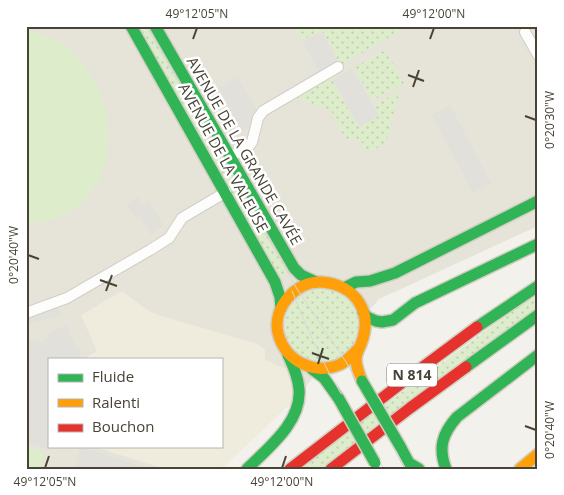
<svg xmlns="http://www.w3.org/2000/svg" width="564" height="495" font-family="'Open Sans',sans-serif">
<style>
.residential{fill:#e6e3d8;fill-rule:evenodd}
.education{fill:#f0ecdd}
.grass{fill:url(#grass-dots)}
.pitch{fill:#ddedcb}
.parking{fill:#e1e0da}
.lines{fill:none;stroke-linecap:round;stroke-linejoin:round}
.street-casing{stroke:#d0cec8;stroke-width:12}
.fast-casing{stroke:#d2cec2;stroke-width:14}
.slow-casing{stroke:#d2cec2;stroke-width:14}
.jam-casing{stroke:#d2cec2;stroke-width:14}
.street{stroke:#fdfdfc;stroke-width:10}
.fast{stroke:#30b455;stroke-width:11}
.slow{stroke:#ff9f0a;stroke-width:11}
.jam{stroke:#e5322d;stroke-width:11}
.tram{stroke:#d9d9d8;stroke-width:1}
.fast-bridge-casing{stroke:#d2cec2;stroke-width:14;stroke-linecap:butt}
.fast-bridge{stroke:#30b455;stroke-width:11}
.ticks{fill:none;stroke:#484336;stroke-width:2}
.labels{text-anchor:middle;stroke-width:5;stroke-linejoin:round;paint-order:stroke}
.shield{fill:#fff;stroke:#7f7b72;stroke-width:1}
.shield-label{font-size:14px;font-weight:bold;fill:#484336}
.street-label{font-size:15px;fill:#484336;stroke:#fff}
.neatline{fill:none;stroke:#484336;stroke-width:2}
.ticks-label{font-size:12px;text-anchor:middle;fill:#484336}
</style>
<defs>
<pattern id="grass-dots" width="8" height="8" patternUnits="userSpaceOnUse" patternTransform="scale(1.25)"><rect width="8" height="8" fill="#ddedcb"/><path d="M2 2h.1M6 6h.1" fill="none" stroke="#bfccaf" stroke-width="1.8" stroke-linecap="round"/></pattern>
</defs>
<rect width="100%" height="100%" fill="#f2f1eb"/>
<!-- residential -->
<path class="residential" d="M26,26H538V226L379,299L296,398L221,469H26ZM49,359H221V446H49Z"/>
<!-- education -->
<path class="education" d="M122,291L147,310L161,316L255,343L260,346L265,350V360L303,376L296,398L221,469H165L92,446H221V359H84L97,351L81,315Z"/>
<!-- grass -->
<path class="grass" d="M136,26H151L231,169L220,175Z
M296,26H397L400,31L341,65L322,31L302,40L294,28Z
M385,50L404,83L373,100L354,68Z
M336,75L338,76L332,80L359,128L379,116L374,106L400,90L386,142L371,152L362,149L363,143L351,139L346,141L332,112L299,99L297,97Z
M234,174L293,270L277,278L223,181Z
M285 326a37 37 0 1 1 74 0a37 37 0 1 1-74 0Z
M538,292V309L350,446L321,469H301L347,433Z"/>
<!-- pitch -->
<path class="pitch" d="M26,30C39,34 54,37 65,45C72,51 78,58 84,65C130,124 112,220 26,224Z
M26,446L45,452L40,469H26Z"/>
<!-- parking -->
<path class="parking" d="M322,32L338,62L319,72L303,42Z
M352,69L379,116L359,127L333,80Z
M238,77L257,111L248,128L241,131L219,88Z
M450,105L491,183L473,193L432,115Z
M138,197L142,204L149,201L163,225L151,235L140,215L135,218L127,204Z
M58,308L60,315L26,325V318Z
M66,325L74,343L81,350L78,359H49V449L26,442V338L43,342L47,338L49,333Z
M81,447L151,469H74Z"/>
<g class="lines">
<!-- street casing -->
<g class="street-casing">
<path id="street" d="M525,32L538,55
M230,157L250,145L252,142L258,118L263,111L338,67
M26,313L67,298L150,250L169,238L182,218L226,192"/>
</g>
<!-- fast casing -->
<g class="fast-casing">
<path id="fast" d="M131,26L275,282L280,297L281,308
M155,26L294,268L301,275L316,282
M344,288L356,282L370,281L395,273L538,201
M363,312L367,317L376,321L382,322L393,320L415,303L538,244
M477,327L538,286
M466,367L538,315
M312,369L324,378L339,399
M400,446L409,463L419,469
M247,469C268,448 302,422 299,389C298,376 293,366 288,355
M446,469C438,448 442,434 457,417L538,355"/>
</g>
<!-- slow casing -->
<g class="slow-casing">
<path id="slow" d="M358,349C353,354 347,361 341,364C314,376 285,361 278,333C272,308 296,281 321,282C337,283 352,290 360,304C367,316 366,331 361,344C359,349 356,354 356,359C356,366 359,374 362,381
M520,469L538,454"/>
</g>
<!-- jam casing -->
<g class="jam-casing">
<path id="jam" d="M290,469L412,375L477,327
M331,469L410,408L466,367"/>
</g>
<!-- street -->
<use href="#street" class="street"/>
<!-- fast -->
<use href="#fast" class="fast"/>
<!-- slow -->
<use href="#slow" class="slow"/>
<!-- jam -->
<use href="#jam" class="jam"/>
<!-- tram -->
<path class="tram" d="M146,26L297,289L346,362L406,469
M292,291L309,332L327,369L384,469"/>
<!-- fast-bridge casing -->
<g class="fast-bridge-casing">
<path id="fast-bridge" d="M362,381L400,446
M339,399L375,463"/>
</g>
<!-- fast-bridge -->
<use href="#fast-bridge" class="fast-bridge"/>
</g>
<!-- ticks -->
<path class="ticks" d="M193,39L197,28M430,39L434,28M408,75L424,81M413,87L419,70M525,116L536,120M28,255L39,259M100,280L117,286M106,291L112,275M312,353L329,359M318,364L323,348M525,426L536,430M45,468L49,456M282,468L286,456"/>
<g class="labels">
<!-- shield labels -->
<rect class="shield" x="387" y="363.5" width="50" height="23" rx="4"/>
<g class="shield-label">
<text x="412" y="380">N 814</text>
</g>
<!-- street labels -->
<g class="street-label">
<text transform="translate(244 151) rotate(60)" y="5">AVENUE DE LA GRANDE CAVÉE</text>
<text transform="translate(223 158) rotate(61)" y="5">AVENUE DE LA VALEUSE</text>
</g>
</g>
<!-- border -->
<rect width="564" height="495" fill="none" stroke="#ffffff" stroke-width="55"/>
<!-- legend -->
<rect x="48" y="358" width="175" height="90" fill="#ffffff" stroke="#b6b4af"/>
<rect x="58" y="374" width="25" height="8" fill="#30b455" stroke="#b6b4af"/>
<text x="92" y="382" font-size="15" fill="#484336">Fluide</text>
<rect x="58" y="399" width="25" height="8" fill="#ff9f0a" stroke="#b6b4af"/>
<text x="92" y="408" font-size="15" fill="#484336">Ralenti</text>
<rect x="58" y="424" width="25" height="8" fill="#e5322d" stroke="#b6b4af"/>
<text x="92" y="432" font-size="15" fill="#484336">Bouchon</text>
<rect x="28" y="28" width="508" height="440" class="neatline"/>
<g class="ticks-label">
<text x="197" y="18">49°12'05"N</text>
<text x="434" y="18">49°12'00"N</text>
<text transform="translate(550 120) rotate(-90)" y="4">0°20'30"W</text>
<text transform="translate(14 255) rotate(-90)" y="4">0°20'40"W</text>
<text transform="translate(550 430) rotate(-90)" y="4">0°20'40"W</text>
<text x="45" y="486">49°12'05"N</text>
<text x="282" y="486">49°12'00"N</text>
</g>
</svg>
